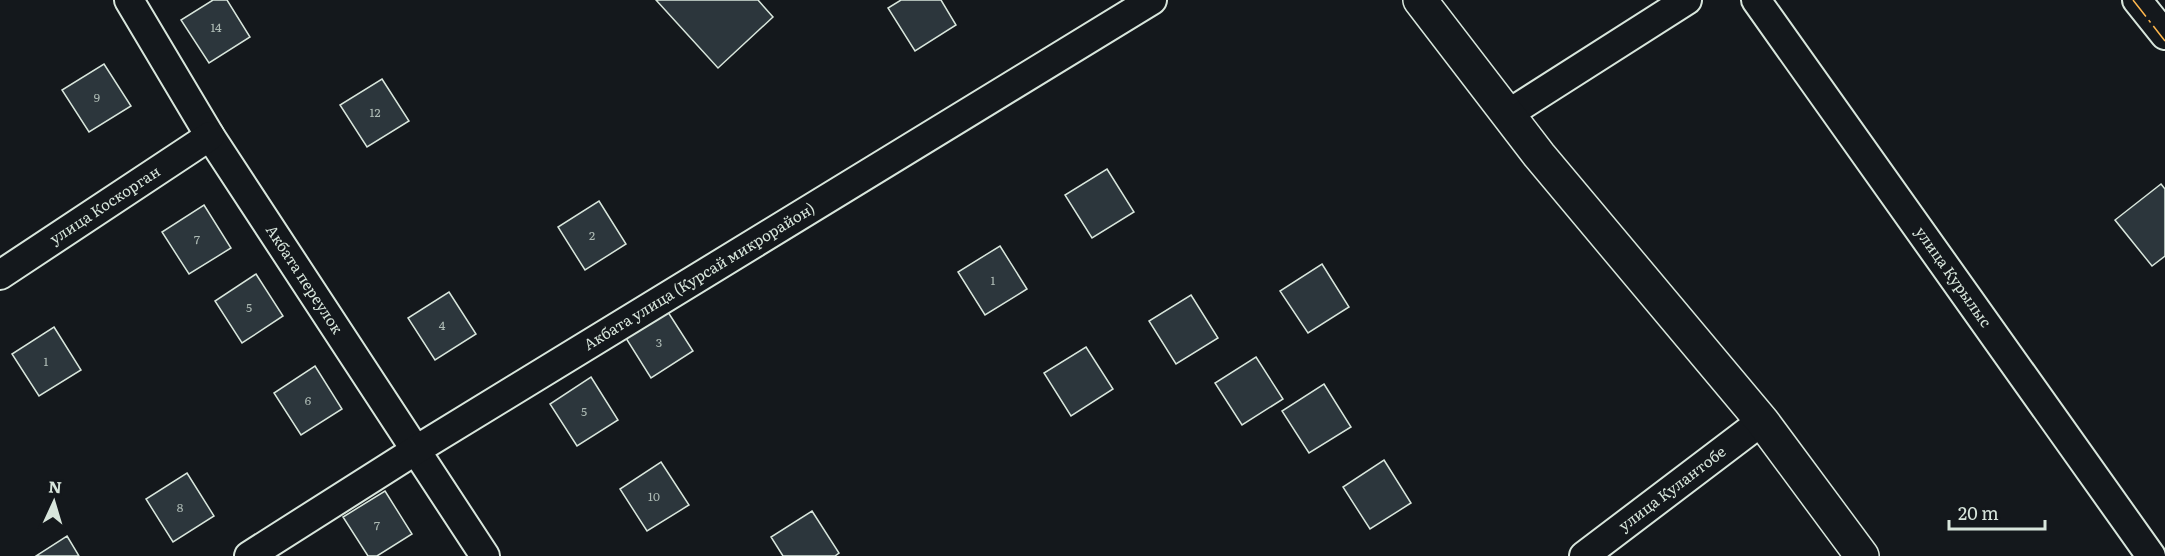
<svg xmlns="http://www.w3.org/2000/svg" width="2165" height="556" font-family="Literata,serif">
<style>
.building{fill:#2c363c;stroke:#d8e6dc;stroke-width:1.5}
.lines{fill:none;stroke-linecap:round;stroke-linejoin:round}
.minor-casing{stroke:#d8e6dc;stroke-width:32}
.trunk-casing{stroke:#d8e6dc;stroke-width:36}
.minor{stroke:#14181c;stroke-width:28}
.trunk{stroke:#14181c;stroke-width:33}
.power{stroke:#ffb74d;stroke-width:1.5;stroke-dasharray:21 4.5 3 4.5;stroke-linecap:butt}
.labels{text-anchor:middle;stroke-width:4.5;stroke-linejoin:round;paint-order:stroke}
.number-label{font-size:12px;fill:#adbab4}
.street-label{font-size:15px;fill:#d8e6dc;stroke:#14181c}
</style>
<rect width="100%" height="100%" fill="#14181c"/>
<!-- building -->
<path class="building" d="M213,0H227L250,37L209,63L181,20Z
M656,0H758L773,17L718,68Z
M901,0H941L956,25L915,51L888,8Z
M104,64L131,106L89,132L62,90Z
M382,79L409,121L367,147L340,105Z
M1107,169L1134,212L1092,238L1065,195Z
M2161,184L2165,189V256L2152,266L2115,220Z
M599,201L626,244L585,270L558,227Z
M204,205L231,248L189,274L162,232Z
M1000,246L1027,289L985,315L958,272Z
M1322,264L1349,307L1308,333L1280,291Z
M256,274L283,316L242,343L215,301Z
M449,292L476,334L435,360L408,318Z
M1191,295L1218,338L1176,364L1149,321Z
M666,309L693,351L651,378L624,335Z
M54,327L81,370L39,396L12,354Z
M1086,347L1113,389L1071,416L1044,373Z
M1256,357L1283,399L1242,425L1215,383Z
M315,366L342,409L301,435L274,393Z
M591,377L618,420L577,446L550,404Z
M1324,384L1351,427L1309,453L1282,411Z
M1384,460L1411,503L1370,529L1343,487Z
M661,462L689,505L647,531L620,489Z
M187,473L214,516L173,542L146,499Z
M385,491L412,534L377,556H368L343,517Z
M812,511L839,553L835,556H783L771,537Z
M67,536L79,556H36Z"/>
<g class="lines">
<!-- minor casing -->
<g class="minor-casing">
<g id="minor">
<path id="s1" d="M129,0L210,136L485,556"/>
<path id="s2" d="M1756,0L2151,556"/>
<path d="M2137,0L2165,35"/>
<path d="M1508,114L1687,0"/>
<path id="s3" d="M0,275L210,136"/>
<path id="s4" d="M249,556L416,450L1152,0"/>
<path id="s5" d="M1584,556L1762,421"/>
</g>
</g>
<!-- trunk casing -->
<g class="trunk-casing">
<path id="trunk" d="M1420,0L1539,155L1762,421L1862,556"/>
</g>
<!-- minor -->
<use href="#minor" class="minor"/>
<!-- trunk -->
<use href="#trunk" class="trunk"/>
<!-- power -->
<path class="power" d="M2133,0L2165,41"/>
</g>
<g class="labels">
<!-- number labels -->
<g class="number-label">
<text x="216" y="32">14</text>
<text x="97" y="102">9</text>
<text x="375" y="117">12</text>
<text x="592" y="240">2</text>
<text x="197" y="244">7</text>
<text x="993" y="285">1</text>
<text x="249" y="312">5</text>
<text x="442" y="330">4</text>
<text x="659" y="347">3</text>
<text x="46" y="366">1</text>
<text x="308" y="405">6</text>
<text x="584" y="416">5</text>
<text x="654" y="501">10</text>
<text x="180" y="512">8</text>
<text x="377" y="530">7</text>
</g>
<!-- street labels -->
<g class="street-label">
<text dy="5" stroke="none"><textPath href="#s3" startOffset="126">улица Коскорган</textPath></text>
<text dy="5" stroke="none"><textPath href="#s4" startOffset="530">Акбата улица (Курсай микрорайон)</textPath></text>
<text dy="5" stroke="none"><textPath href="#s2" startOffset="340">улица Курылыс</textPath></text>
<text dy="5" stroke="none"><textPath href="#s1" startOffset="330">Акбата переулок</textPath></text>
<text dy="5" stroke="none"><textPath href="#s5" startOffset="111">улица Кулантобе</textPath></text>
</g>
</g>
<!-- north arrow -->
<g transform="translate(54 502) rotate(4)" stroke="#14181c" stroke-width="4.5" paint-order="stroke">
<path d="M0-4.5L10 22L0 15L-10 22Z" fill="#d8e6dc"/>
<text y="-9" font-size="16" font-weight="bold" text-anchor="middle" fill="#d8e6dc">N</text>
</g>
<!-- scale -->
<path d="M1949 520v9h96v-9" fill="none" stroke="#d8e6dc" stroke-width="3"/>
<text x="1958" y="520" font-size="18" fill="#d8e6dc" stroke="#14181c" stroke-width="4.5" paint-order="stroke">20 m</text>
</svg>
